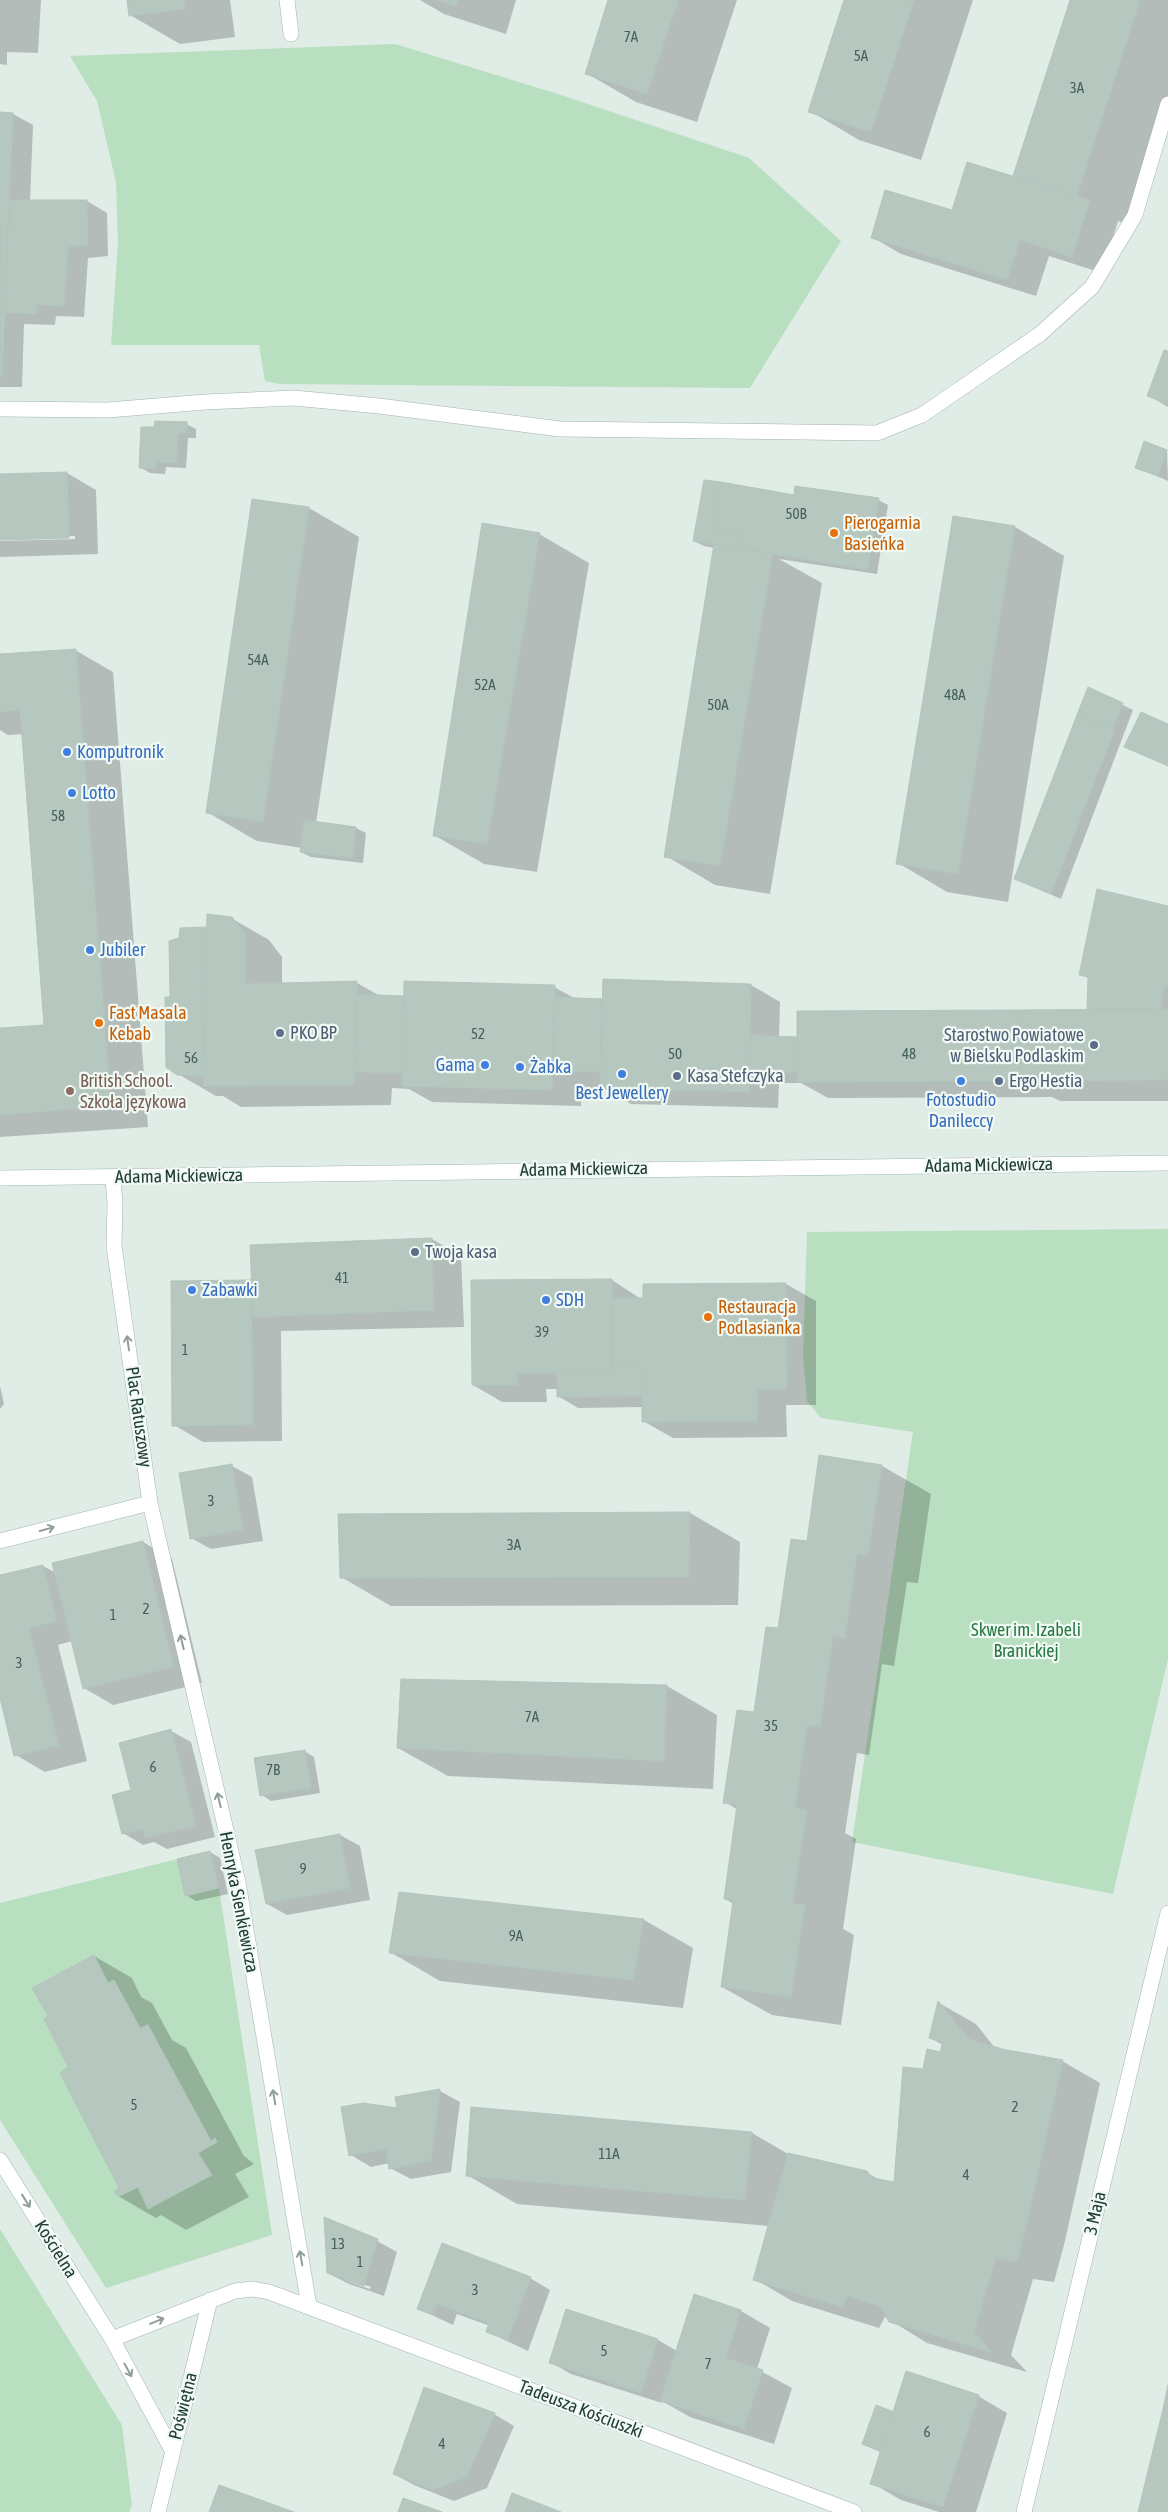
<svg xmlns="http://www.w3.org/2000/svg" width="1168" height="2512" font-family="'Asap Condensed',sans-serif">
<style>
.green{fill:#b8dfc0}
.shadow{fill:#0003;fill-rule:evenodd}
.building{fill:#b5c7bf;stroke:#b2c6bd}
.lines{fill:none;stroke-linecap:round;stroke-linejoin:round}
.minor-casing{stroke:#a3b4ad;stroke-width:16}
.tertiary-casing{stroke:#a3b4ad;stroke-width:16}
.secondary-casing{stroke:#9eb9ae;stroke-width:16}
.minor{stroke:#fff;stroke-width:15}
.tertiary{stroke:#fff;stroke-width:15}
.secondary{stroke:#fff;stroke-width:15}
.oneway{stroke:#909e9a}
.food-dot{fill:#e8710a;stroke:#f1f9f4;stroke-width:2}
.shop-dot{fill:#3f7fe0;stroke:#f1f9f4;stroke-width:2}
.service-dot{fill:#5c6f8a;stroke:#f1f9f4;stroke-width:2}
.education-dot{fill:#8d6e63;stroke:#f1f9f4;stroke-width:2}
.labels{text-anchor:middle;stroke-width:4.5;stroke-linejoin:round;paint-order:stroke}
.number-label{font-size:15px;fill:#456057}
.food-label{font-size:18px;fill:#c56008;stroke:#f1f9f4;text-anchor:start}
.shop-label{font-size:18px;fill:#366cbe;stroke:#f1f9f4;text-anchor:start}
.service-label{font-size:18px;fill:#4e5e75;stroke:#f1f9f4;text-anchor:start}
.education-label{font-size:18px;fill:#785e54;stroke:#f1f9f4;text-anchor:start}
.street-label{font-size:18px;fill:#203e34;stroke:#f1f9f4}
.park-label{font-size:18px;fill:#277842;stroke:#f1f9f4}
</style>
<rect width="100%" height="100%" fill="#e0ece6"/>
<!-- green -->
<path class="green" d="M395,44L558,94L749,158L841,241L750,388L280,384L265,381L259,345H111L118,244L116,182L97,101L70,56Z
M1168,1229V1659L1113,1894L852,1842L913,1432L821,1418L807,1401L803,1356L807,1232Z
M210,1851L219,1888L272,2235L106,2288L0,2120V1903Z
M0,2229L122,2425L132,2505L129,2512H0Z"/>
<!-- shadow -->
<path class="shadow" d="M0,0H41L38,53L7,52V65L0,64Z
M128,0H230L235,37L180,44L130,15Z
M420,0H516L506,34L444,14Z
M610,0H737L697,122L636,102L586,73Z
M846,0H973L921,160L859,140L810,111Z
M1072,0H1168V95L1126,224L1118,221L1102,273L1049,256L1036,296L901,254L872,237L952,212L1014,178Z
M0,113L13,114L33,125L30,201H87L107,213L108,256L88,258L84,317L56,316L55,325L24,324L22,387H0Z
M1168,353V407L1148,395Z
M186,424L196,429V438H188L186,468L166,467L165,474L150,473L140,467L155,429Z
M1167,451L1168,481L1136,467Z
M67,473L96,490L98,554L0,557V541L75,539V536L0,538V475Z
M795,497L878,500L888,505L877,574L779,559L822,583L770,894L715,885L666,856L714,548L704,546L694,541Z
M253,500L309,508L359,537L316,823L356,828L366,833L363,863L311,857L301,852L302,848L257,841L207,812Z
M1015,527L1064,556L1008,902L947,892L898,863Z
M539,534L589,563L537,872L484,864L434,835Z
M75,650L113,672L148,1127L0,1137V1029L46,1026L23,734L8,735L0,730V656Z
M1088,688L1133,710L1061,899L1016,879Z
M1168,907V1101H1060L1052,1097L828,1098L801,1083H779L778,1108L631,1104L603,1088H582L581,1106L432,1102L409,1089L392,1088L391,1105L241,1107L223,1096H216L178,1074L171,998L208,928L231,918L269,940L282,957V985L357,983L380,996L405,997L554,987L576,999L603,1000L751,985L780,1002L779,1038H797L1091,1010L1088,1008L1090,979L1080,974Z
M432,1239L461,1256L464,1327L281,1331L282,1441L203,1442L174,1425L173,1282H253Z
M612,1280L641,1299H644V1285L786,1284L816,1301V1405H786L787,1437L673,1438L643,1421V1407L578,1408L558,1396V1389H546L547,1402H502L473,1385Z
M0,1386L4,1404L0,1409Z
M232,1466L252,1477L263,1541L211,1549L191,1538Z
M882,1466L931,1494L918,1583L907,1582L894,1666L882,1664L869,1755L857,1753L845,1833L856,1839L843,1929L854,1935L841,2025L772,2015L722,1987L734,1904L725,1899L738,1810L725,1802L755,1714L808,1543Z
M690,1513L740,1542L738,1605L391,1606L341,1577L339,1515Z
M143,1542L172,1559L202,1683L113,1705L84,1688L72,1641L58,1645L87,1761L45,1772L16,1755L0,1693V1577L43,1566L56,1573Z
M402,1680L667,1686L717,1715L713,1789L448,1776L398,1748Z
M171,1731L191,1742L215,1837L167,1849L154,1842L143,1845L123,1833L132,1791Z
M304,1751L314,1757L320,1793L271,1801L262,1795Z
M340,1835L360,1846L370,1900L287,1915L267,1904Z
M210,1852L220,1858L228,1894L196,1901L186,1895Z
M644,1920L693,1948L683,2008L440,1981L390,1952Z
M94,1956L132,1978L141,1997L152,2003L172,2040L186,2048L244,2156L254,2164L235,2174L249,2197L186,2230L161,2215L156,2218L118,2196L120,2188L70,2067Z
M939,2003L976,2024L995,2048L1062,2061L1100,2083L1065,2241L1054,2282L1033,2279L1011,2355L1027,2372L927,2343L885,2317L879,2328L792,2301L755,2279L769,2226L517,2204L467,2175L752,2133L788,2154L866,2172L883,2182L895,2184L924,2071L941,2053L943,2045L930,2038Z
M440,2091L460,2102L451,2172L411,2179L390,2168V2163L371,2167L351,2155L399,2109L397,2098Z
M377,2241L397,2252L384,2296L349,2284L328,2273ZM347,2279L371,2287L370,2289L347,2281Z
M530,2278L550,2290L528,2351L488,2332L490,2326L457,2314L453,2325L419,2309Z
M567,2311L658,2340L677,2351L741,2311L770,2328L757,2369L792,2388L774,2444L690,2417L662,2401V2403L571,2374L550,2362Z
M978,2396L1007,2413L976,2512H939L901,2500L872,2483L882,2453L863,2444L894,2413Z
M494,2414L514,2426L487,2488L454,2501L414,2485L394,2474Z"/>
<!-- building -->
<path class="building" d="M127,0H184L185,9L129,16Z
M437,0H458L456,6Z
M608,0H678L647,94L585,74Z
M844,0H914L871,132L808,112Z
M1070,0H1140L1077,196L1013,176Z
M0,112L13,113L2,377H0Z
M967,162L1090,200L1072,257L1020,240L1007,280L871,238L885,190L952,210Z
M10,200H87L88,245L68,247L64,306L36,305V314L4,313Z
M1164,350L1168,351V404L1147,396Z
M155,421L187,422V433H178L177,463L156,462V469L139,468L141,427H154Z
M1144,441L1167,450L1158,476L1135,468Z
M67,472L69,538L0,540V474Z
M704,480L721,482L713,529L739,533L737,548L693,541Z
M721,482L794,495L795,486L879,498L868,570L737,548L739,533L713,529Z
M252,499L309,507L263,822L206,813Z
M953,516L1015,526L958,874L896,864Z
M482,523L540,533L487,844L433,836Z
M714,544L773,553L720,866L664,857Z
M76,649L111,1106L0,1115V1028L44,1025L20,710L0,712V654Z
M1088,687L1123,703L1113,729L1077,715Z
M1141,712L1168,724V766L1124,747Z
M1077,715L1115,729L1051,894L1014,879Z
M304,820L356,827L353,858L300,852Z
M1097,889L1168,906V987L1164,986L1161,1009H1087L1088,977L1079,975Z
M207,914L232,917L245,934V984L357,981L354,1085L203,1086Z
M207,927L203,1077L177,1075L166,1067L165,997H170L169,941L179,938L180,928Z
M603,979L751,984L749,1092L600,1088Z
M404,981L555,985L552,1090L402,1086Z
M357,994L404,996L402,1073L355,1072Z
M554,997L602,999L600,1072L552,1071Z
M1161,1009H1168V1080L1021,1081V1010Z
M1021,1010V1081L797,1082V1011Z
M750,1035L797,1037L798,1072H749Z
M432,1238L434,1310L253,1317L250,1245Z
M612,1279L613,1373H517L518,1385H472L471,1280Z
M251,1280L253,1425L172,1426L171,1281Z
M786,1283L787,1389H757V1421L642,1422V1367H612V1298H643V1284Z
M612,1367H642V1396L557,1397V1373H613Z
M819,1455L882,1465L868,1555L857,1554L845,1638L833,1636L820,1727L807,1725L795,1807L807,1810L793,1903L805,1905L791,1997L721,1987L733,1901L724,1899L737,1805L723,1803L737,1710L754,1712L766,1627L778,1628L791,1539L807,1541Z
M232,1464L243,1530L190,1539L179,1473Z
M690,1512L689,1577L340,1578L338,1514Z
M143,1541L174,1667L83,1689L52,1563Z
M43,1565L57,1621L29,1628L59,1745L14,1756L0,1698V1575Z
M401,1679L667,1685L664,1761L397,1748Z
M171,1729L196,1826L145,1838L143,1829L122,1834L112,1795L131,1790L119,1743Z
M305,1750L311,1788L260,1796L254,1758Z
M340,1834L350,1888L266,1904L255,1850Z
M210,1851L219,1888L185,1896L177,1859Z
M399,1892L644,1919L633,1980L389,1953Z
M94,1955L108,1983L114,1980L140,2028L148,2025L211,2141L215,2138L217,2142L198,2153L212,2175L148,2209L138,2187L118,2197L114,2191L119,2188L60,2073L68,2067L44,2019L48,2016L32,1988Z
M938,2001L969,2039L1002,2049L1063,2060L1028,2219L1017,2262L996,2258L974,2332L993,2353L889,2322L881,2307L848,2296L841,2307L753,2280L788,2153L867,2171L872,2178L894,2182L903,2067L923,2069L927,2049L940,2052L943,2042L929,2038Z
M440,2089L431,2161L389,2169L386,2149L349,2156L341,2107L363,2103L397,2108L395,2097Z
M471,2107L752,2132L745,2200L466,2176Z
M324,2217L378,2239L364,2286L327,2273Z
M442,2243L531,2277L508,2340L486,2332L489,2323L437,2304L433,2315L417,2309Z
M694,2294L741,2310L726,2358L763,2370L744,2429L660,2401Z
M566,2309L658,2339L641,2393L549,2363Z
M906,2371L979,2395L943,2507L870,2484Z
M1168,2385V2512H1138L1163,2409Z
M424,2387L495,2413L467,2477L433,2490L393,2474Z
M876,2405L894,2412L880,2451L862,2444Z
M219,2485L294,2512H209Z
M512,2493L561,2512H505Z
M403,2498L442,2512H398Z"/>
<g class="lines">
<!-- minor casing -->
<g class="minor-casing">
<path id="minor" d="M287,0L291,34
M0,409L108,410L205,402L294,398L379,406L560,429L877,433L922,415L1040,334L1092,287L1135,215L1168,104
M150,1503L238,1882L309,2306
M0,1541L150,1503L114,1246L115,1204L113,1178
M0,2160L112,2339L172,2450
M112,2339L235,2291L253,2289L269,2292L854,2512
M158,2512L210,2300"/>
</g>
<!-- tertiary casing -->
<g class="tertiary-casing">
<path id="tertiary" d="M1024,2512L1168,1913"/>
</g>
<!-- secondary casing -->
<g class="secondary-casing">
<path id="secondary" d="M0,1178L1168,1163"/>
</g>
<!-- minor -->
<use href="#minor" class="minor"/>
<!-- tertiary -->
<use href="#tertiary" class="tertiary"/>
<!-- secondary -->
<use href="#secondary" class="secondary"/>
</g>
<!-- one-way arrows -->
<defs><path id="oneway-shaft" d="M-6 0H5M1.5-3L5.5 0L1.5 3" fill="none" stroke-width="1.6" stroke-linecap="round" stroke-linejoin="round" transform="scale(1.25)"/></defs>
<g class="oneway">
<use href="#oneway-shaft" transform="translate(128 1343) rotate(-98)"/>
<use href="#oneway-shaft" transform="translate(47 1529) rotate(-15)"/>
<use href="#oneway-shaft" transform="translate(182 1642) rotate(-103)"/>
<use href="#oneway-shaft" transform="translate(219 1800) rotate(-103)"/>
<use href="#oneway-shaft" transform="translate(274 2097) rotate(-100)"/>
<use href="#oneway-shaft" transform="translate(26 2201) rotate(58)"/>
<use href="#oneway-shaft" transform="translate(301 2258) rotate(-100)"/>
<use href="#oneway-shaft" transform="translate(157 2321) rotate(-22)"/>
<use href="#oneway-shaft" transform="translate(128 2370) rotate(61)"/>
</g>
<!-- markers -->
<g class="food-dot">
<circle cx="834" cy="533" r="5"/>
<circle cx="99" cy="1023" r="5"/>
<circle cx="708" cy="1317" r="5"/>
</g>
<g class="shop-dot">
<circle cx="67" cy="752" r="5"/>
<circle cx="72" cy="793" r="5"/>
<circle cx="90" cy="950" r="5"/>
<circle cx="485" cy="1065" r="5"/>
<circle cx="520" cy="1067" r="5"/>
<circle cx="622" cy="1074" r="5"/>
<circle cx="961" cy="1081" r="5"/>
<circle cx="192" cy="1290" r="5"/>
<circle cx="546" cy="1300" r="5"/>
</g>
<g class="service-dot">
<circle cx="280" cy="1033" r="5"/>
<circle cx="1094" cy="1045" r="5"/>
<circle cx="677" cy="1076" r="5"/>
<circle cx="999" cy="1081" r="5"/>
<circle cx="415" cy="1252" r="5"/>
</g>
<circle class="education-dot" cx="70" cy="1091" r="5"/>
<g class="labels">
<!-- number labels -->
<g class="number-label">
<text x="631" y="42">7A</text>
<text x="861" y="61">5A</text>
<text x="1077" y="93">3A</text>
<text x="796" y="519">50B</text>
<text x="258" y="665">54A</text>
<text x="485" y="690">52A</text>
<text x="955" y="700">48A</text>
<text x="718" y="710">50A</text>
<text x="58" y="821">58</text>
<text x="478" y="1039">52</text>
<text x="675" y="1059">50</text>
<text x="909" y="1059">48</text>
<text x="191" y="1063">56</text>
<text x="342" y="1283">41</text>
<text x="542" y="1337">39</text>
<text x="185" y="1355">1</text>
<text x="211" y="1506">3</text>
<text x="514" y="1550">3A</text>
<text x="146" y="1614">2</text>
<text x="113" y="1620">1</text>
<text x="19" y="1668">3</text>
<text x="532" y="1722">7A</text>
<text x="771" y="1731">35</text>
<text x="153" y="1772">6</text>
<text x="273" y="1775">7B</text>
<text x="303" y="1874">9</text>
<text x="516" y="1941">9A</text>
<text x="134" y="2110">5</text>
<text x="1015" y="2112">2</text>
<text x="609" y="2159">11A</text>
<text x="966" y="2180">4</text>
<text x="338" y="2249">13</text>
<text x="360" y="2267">1</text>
<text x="475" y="2295">3</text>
<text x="604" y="2356">5</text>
<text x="708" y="2369">7</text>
<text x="927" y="2437">6</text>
<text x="442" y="2449">4</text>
</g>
<!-- food labels -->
<g class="food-label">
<text x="844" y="529">Pierogarnia<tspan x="844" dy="21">Basieńka</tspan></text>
<text x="109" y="1019">Fast Masala<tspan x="109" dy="21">Kebab</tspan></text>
<text x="718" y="1313">Restauracja<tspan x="718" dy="21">Podlasianka</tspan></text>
</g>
<!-- shop labels -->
<g class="shop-label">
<text x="77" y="758">Komputronik</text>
<text x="82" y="799">Lotto</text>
<text x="100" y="956">Jubiler</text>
<text x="475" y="1071" text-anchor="end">Gama</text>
<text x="530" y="1073">Żabka</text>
<text x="622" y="1099" text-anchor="middle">Best Jewellery</text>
<text x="961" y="1106" text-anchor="middle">Fotostudio<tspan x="961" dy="21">Danileccy</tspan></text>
<text x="202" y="1296">Zabawki</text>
<text x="556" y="1306">SDH</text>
</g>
<!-- service labels -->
<g class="service-label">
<text x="290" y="1039">PKO BP</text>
<text x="1084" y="1041" text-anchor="end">Starostwo Powiatowe<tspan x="1084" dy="21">w Bielsku Podlaskim</tspan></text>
<text x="687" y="1082">Kasa Stefczyka</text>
<text x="1009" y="1087">Ergo Hestia</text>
<text x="425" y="1258">Twoja kasa</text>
</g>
<!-- education labels -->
<g class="education-label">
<text x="80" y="1087">British School.<tspan x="80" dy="21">Szkoła językowa</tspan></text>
</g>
<!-- street labels -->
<g class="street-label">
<text transform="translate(989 1165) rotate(-1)" y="6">Adama Mickiewicza</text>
<text transform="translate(584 1169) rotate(-1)" y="6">Adama Mickiewicza</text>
<text transform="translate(179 1176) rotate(-1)" y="6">Adama Mickiewicza</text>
<text transform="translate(139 1417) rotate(82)" y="6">Plac Ratuszowy</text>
<text transform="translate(239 1902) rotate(79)" y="6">Henryka Sienkiewicza</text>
<text transform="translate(1095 2213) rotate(-77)" y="6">3 Maja</text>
<text transform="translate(56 2249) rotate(58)" y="6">Kościelna</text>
<text transform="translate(183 2406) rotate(-76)" y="6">Poświętna</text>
<text transform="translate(581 2409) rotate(21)" y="6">Tadeusza Kościuszki</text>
</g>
<!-- park labels -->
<g class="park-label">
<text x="1026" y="1636">Skwer im. Izabeli<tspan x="1026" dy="21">Branickiej</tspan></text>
</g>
</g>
</svg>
